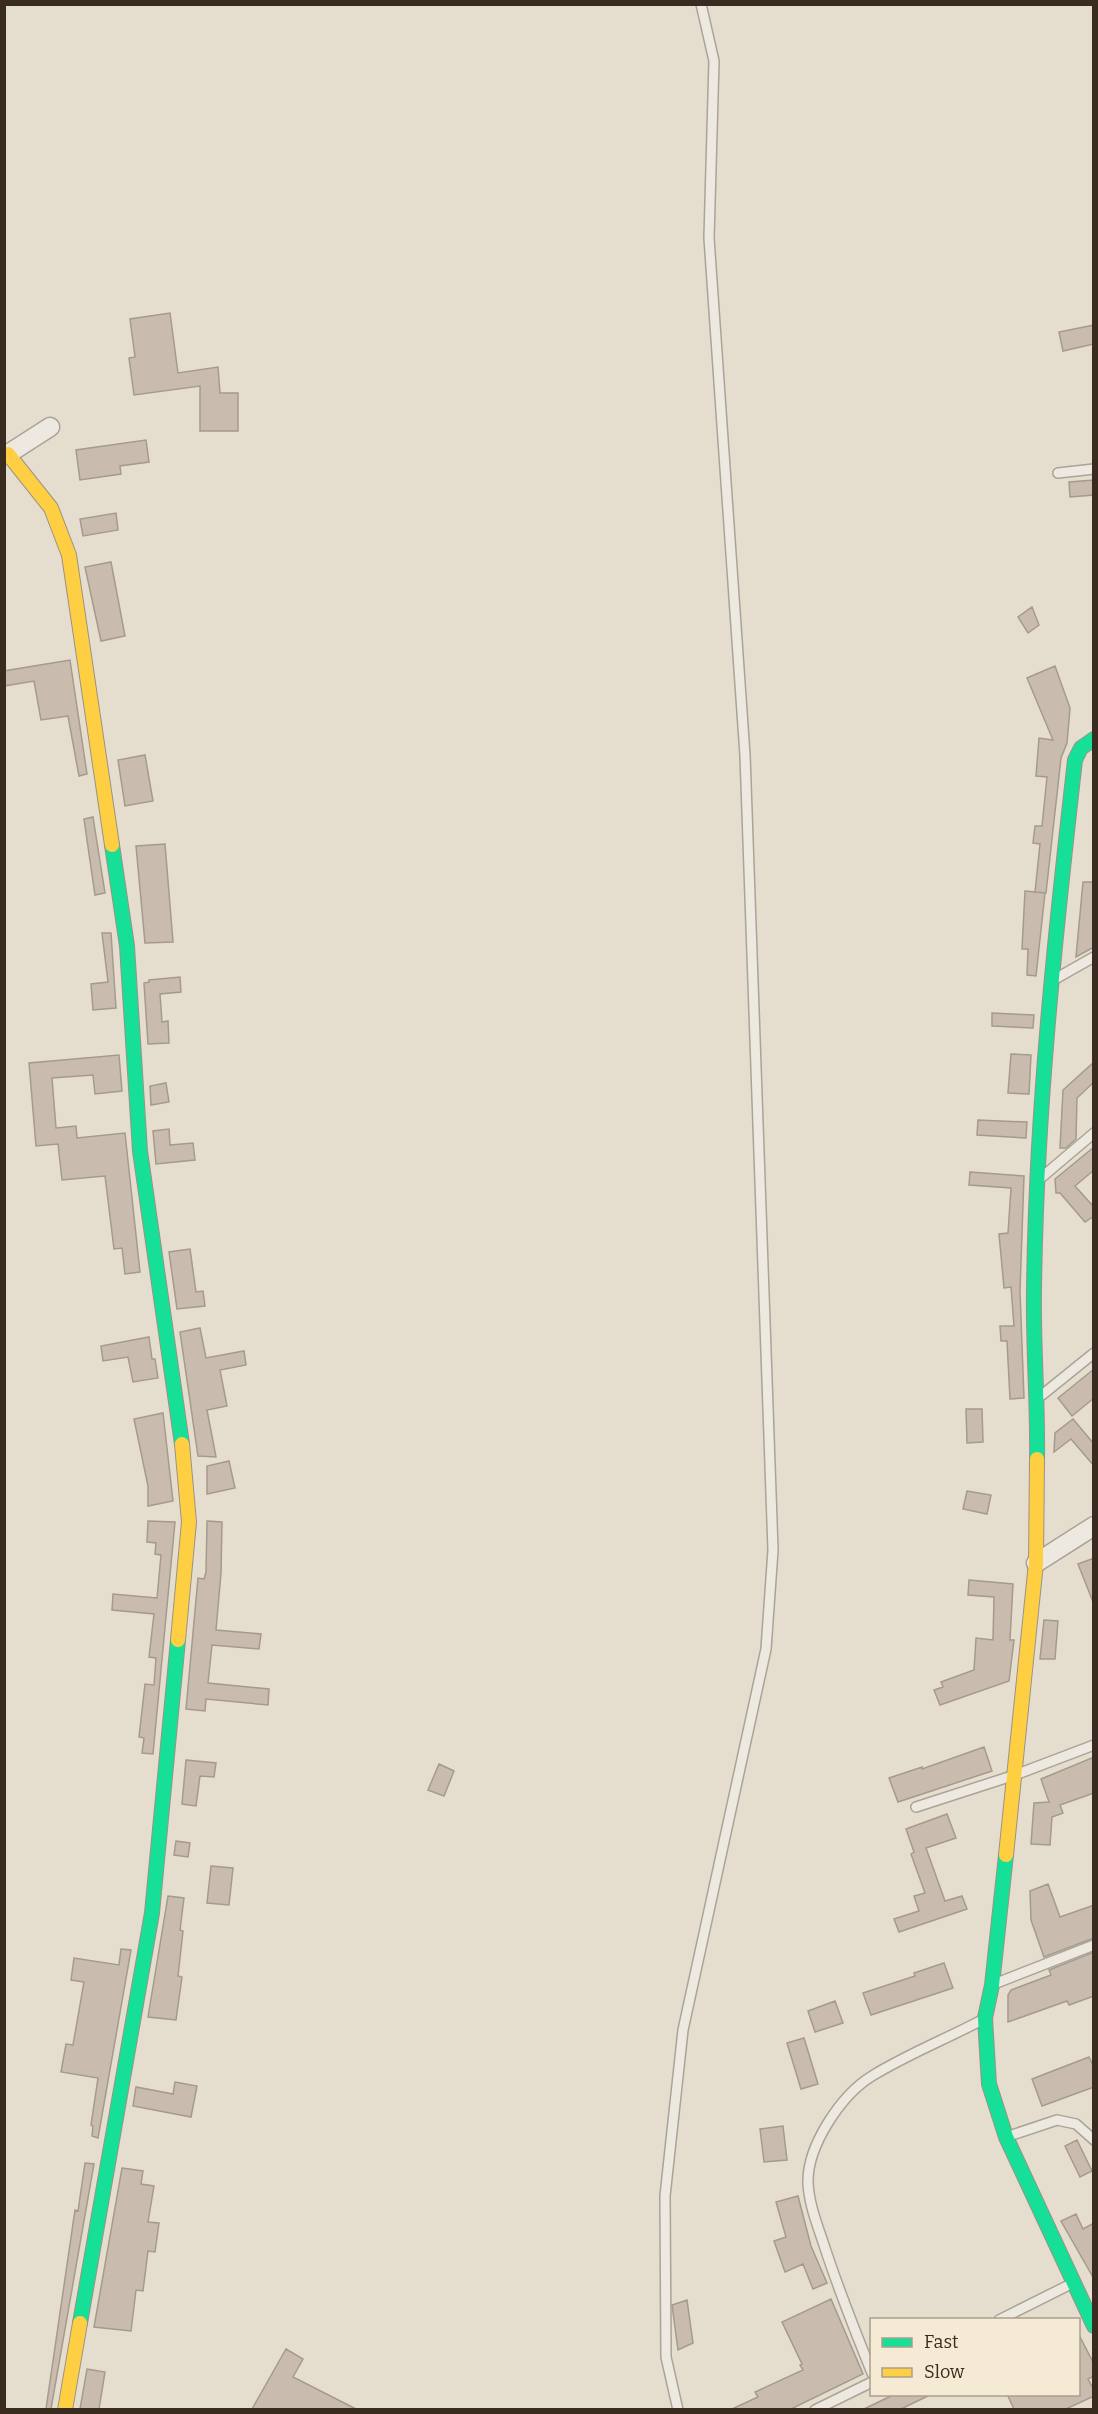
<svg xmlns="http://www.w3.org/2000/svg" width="1098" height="2414" font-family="Bitter,serif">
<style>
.building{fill:#c9bcaf;stroke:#a59a8d;stroke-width:1.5}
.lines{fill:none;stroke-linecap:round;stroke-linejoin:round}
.lane-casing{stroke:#aaa397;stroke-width:12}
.street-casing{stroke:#aaa397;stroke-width:21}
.fast-casing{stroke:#9a9287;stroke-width:16}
.slow-casing{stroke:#9a9287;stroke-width:16}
.lane{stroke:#eee9e0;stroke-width:9}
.street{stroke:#eee9e0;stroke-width:18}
.fast{stroke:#16e098;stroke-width:14}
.slow{stroke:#ffcf43;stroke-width:14}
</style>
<rect width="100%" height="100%" fill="#e5dece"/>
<!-- building -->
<path class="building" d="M170,313L178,373L218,367L220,393H238V431H200V386L134,395L129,358L135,357L130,319Z
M1094,325V344L1063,351L1059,332Z
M146,440L149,462L120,466L121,474L80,480L76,450Z
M1094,480V495L1070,497L1069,482Z
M116,513L118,530L83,536L80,519Z
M111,562L125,636L101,641L85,567Z
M1032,607L1039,625L1028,633L1018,617Z
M70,660L87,774L79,776L68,716L41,720L34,681L4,686V671Z
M1055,666L1070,708L1067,743L1061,758L1046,893L1035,892L1040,844L1033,843L1035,826H1042L1047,777L1036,776L1039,738L1053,740L1027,678Z
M145,755L153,801L125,806L118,760Z
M93,817L105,893L95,895L84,819Z
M165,844L173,942L145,943L136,846Z
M1083,882H1094V947L1076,957Z
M1025,891L1045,893L1036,976L1027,975L1028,949H1022Z
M102,933H111L116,1008L93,1010L91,984L108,982Z
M180,977L181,992L160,994L162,1022L168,1021L169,1043L148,1044L144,983L149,982V980Z
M992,1013L1034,1015L1033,1028L992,1026Z
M1011,1054L1031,1055L1029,1094L1008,1093Z
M119,1055L122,1091L95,1094L93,1075L52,1078L56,1128L76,1126L77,1138L125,1133L140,1272L125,1274L122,1248L114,1249L105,1176L62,1180L58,1144L36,1146L29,1063Z
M1094,1062V1082L1077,1098L1076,1139L1066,1148H1060L1063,1090Z
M166,1083L169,1102L151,1105L150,1086Z
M978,1120L1027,1122L1026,1138L977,1135Z
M169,1129L170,1145L193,1143L195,1160L156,1164L153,1131Z
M1094,1147V1170L1075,1186L1094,1207V1216L1085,1222L1060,1193H1056L1055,1179Z
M970,1172L1024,1176L1020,1291L1024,1398L1010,1399L1007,1341H1001L1000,1326H1014L1011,1287L1004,1288L999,1234L1008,1233L1011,1188L969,1185Z
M190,1249L196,1292L203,1291L205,1306L177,1309L169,1252Z
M200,1328L206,1358L244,1351L246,1365L220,1370L227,1406L207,1410L216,1457L198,1456L180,1332Z
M149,1337L152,1359H155L158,1378L133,1382L128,1357L103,1361L101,1346Z
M1094,1369V1398L1072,1416L1058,1398Z
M966,1409H982L983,1442L967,1443Z
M163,1413L173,1501L148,1506V1486L134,1419Z
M1073,1419L1094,1444V1466L1071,1439L1054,1452L1055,1433Z
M229,1461L235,1488L207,1494V1466Z
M967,1491L991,1495L987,1514L963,1509Z
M148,1521L175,1522L153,1754L142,1753L144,1738L139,1737L145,1684L154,1685L156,1658L149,1657L154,1614L112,1610L113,1594L157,1598L161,1555L155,1554L156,1543L147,1542Z
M207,1521L222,1522L221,1573L216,1630L261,1634L259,1649L212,1645L208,1683L269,1689L268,1705L206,1699L205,1711L186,1709L198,1578L204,1579L206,1572Z
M1094,1558V1601L1093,1602L1078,1564Z
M969,1580L1013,1584L1010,1640H1014L1009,1681L940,1705L934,1690L943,1687L941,1682L974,1670L976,1638L993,1640L994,1597L968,1595Z
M1044,1620L1058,1621L1055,1659H1040Z
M984,1747L992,1771L898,1802L889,1778L922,1767V1769Z
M1094,1757V1793L1060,1805L1063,1813L1052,1817L1050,1845L1031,1844L1034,1803L1049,1802L1041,1779Z
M186,1760L216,1763L214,1777L200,1776L196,1806L182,1804Z
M439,1764L454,1771L444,1796L428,1790Z
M947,1814L956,1838L926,1848L945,1901L962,1896L967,1909L899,1932L894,1919L919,1911L914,1896L925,1893L911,1854L914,1852L906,1829Z
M176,1841L190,1843L188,1857L174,1855Z
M211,1866L233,1868L229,1905L207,1903Z
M1048,1884L1060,1917L1094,1905V1938L1044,1957L1031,1920L1030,1891Z
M168,1896L184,1898L180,1930L183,1931L178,1976L182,1977L176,2020L148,2017Z
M121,1949L131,1950L98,2138L92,2136L93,2126L91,2125L98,2078L61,2072L66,2044L73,2045L84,1982L71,1980L74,1958L119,1965Z
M1094,1952V1996L1069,2005L1067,2001L1008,2022V1995L1011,1990L1051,1975L1049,1970Z
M944,1963L953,1988L871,2015L863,1993L915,1976L914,1973Z
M835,2001L843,2023L815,2032L808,2011Z
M804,2038L818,2084L801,2089L787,2043Z
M1089,2057L1094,2068V2087L1042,2106L1032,2079Z
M175,2082L197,2086L191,2117L133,2106L136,2087L173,2094Z
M783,2126L787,2160L764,2162L760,2129Z
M1077,2140L1092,2171L1080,2177L1065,2146Z
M85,2163L94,2164L51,2409H46L75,2210L78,2211Z
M122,2168L143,2171L141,2184L154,2186L148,2222L159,2223L155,2252L148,2251L143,2291L136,2290L131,2331L94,2327Z
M798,2196L811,2246L827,2283L813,2289L803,2264L785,2272L774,2241L786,2237L776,2202Z
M1076,2214L1083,2229L1094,2223V2279L1061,2221Z
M831,2299L863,2374L791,2409H732L758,2397L755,2392L803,2370L800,2365L802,2364L782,2322Z
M687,2300L693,2343L678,2350L672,2305Z
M1078,2333L1094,2364V2376L1088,2379L1094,2390V2396L1066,2409H1014L1007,2394H1078Z
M286,2349L303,2359L293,2377L356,2409H252Z
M87,2369L105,2372L99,2409H80Z
M895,2394H932L901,2409H864Z"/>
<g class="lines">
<!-- lane casing -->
<g class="lane-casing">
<path id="lane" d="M1058,473L1094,469
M1055,979L1094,957
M1042,1177L1094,1133
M1042,1395L1094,1353
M916,1807L1015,1775L1094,1745
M994,1984L1094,1945
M1006,2137L1057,2120L1076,2124L1094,2140
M999,2320L1073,2283
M872,2373C855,2331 838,2288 824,2245C817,2224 809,2204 808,2183C807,2146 841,2095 872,2076C906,2055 946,2039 982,2020
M678,2410L666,2357L665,2196L683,2030L766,1649L773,1550L745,755L709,238L714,61L701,4
M815,2410L872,2382"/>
</g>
<!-- street casing -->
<g class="street-casing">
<path id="street" d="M8,454L50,427
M1036,1563L1094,1526"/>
</g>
<!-- fast casing -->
<g class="fast-casing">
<path id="fast" d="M112,845L127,946L140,1151L182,1444
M1037,1459C1038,1403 1033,1347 1034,1290C1036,1113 1055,936 1075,760L1081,748L1094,739
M1006,1855L992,1985L985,2018L989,2084L1006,2137L1094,2326
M80,2323L152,1913L178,1640"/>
</g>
<!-- slow casing -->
<g class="slow-casing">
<path id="slow" d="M4,457L8,454L51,508L69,555L112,845
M178,1640L189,1522L182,1444
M1006,1855L1036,1563L1037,1459
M65,2410L80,2323"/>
</g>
<!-- lane -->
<use href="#lane" class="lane"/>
<!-- street -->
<use href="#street" class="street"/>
<!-- fast -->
<use href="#fast" class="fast"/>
<!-- slow -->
<use href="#slow" class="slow"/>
</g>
<!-- border -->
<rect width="1098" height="2414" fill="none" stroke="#392b1f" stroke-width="12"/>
<!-- legend -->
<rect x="870" y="2318" width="210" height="78" fill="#f5ebd5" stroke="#aa9e8c" stroke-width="1.5"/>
<rect x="882" y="2338" width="30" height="9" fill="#16e098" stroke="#aa9e8c" stroke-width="1.5"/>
<text x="924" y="2348" font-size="18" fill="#392b1f">Fast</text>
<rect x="882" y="2368" width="30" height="9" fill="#ffcf43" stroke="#aa9e8c" stroke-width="1.5"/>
<text x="924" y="2378" font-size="18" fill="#392b1f">Slow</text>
</svg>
